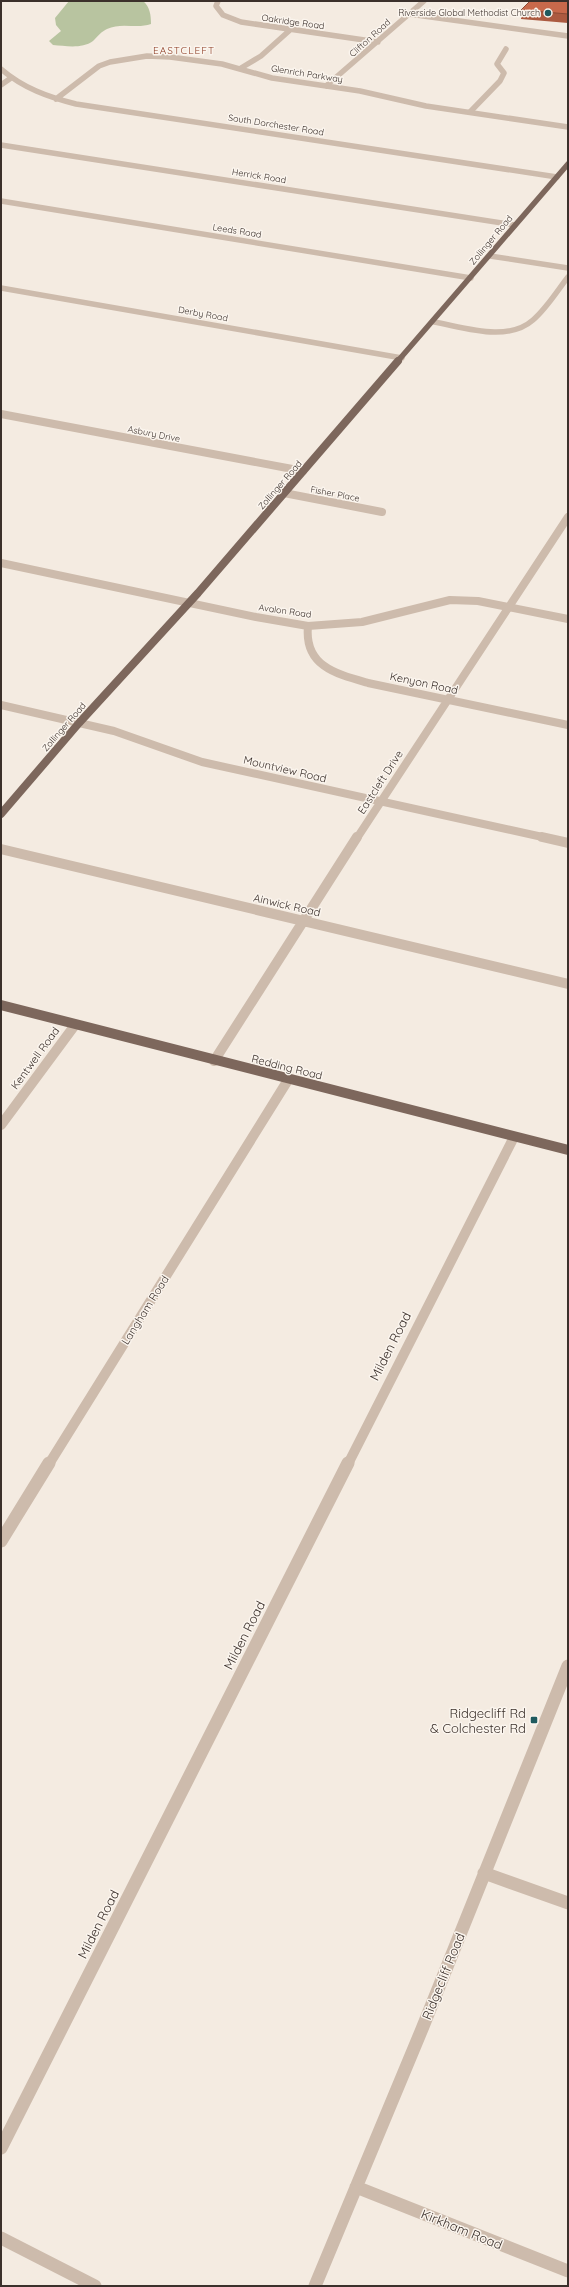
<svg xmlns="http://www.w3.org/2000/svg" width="569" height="2287" font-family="Quicksand,sans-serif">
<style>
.green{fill:#b8c4a0}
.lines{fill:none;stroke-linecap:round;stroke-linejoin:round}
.minor-far3{stroke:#cdbbac;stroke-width:5.5}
.minor-far2{stroke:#cdbbac;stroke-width:8}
.minor-far1{stroke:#cdbbac;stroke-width:10}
.minor{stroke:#cdbbac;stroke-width:13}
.major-far2{stroke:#7d675c;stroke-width:5.5}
.major-far1{stroke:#7d675c;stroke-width:8}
.major{stroke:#7d675c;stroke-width:10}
.wall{fill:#ac5a40}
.building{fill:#c8694b;stroke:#8c4a34}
.poi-dot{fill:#1f5a5e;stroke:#fbf5ee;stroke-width:1.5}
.labels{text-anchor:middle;stroke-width:3;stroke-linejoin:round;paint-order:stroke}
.far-poi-label{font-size:9px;fill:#3b302b;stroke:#fbf5ee;text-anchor:end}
.far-street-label{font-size:9px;fill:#3b302b;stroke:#fbf5ee}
.far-neighbourhood-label{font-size:10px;letter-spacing:1px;fill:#8c3b22;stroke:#fbf5ee}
.street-label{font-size:11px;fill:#3b302b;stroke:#fbf5ee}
.near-street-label{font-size:13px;fill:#3b302b;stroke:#fbf5ee}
.near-poi-label{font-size:13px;fill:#3b302b;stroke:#fbf5ee;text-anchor:end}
</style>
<rect width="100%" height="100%" fill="#f4ebe1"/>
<!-- green -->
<path class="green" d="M69,1H143C150,7 151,15 151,24C137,29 121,22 107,29C102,31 97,37 93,41C82,49 66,46 53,45L49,41L61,31L56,25L55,18Z"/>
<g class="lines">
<!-- minor-far3 -->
<path class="minor-far3" d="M218,1L216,6L223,15L241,22L378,42
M409,14L568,36
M241,68L261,56L290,30
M1,69C23,88 48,97 76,104L557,177
M1,85L11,78
M326,86L424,1
M56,99L99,66L110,62L147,56L170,57L222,64L272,78L360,91L426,106L568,127
M470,112L500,81L504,73L497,64L506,49
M1,145L515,225
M1,201L471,278
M490,256L568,268
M1,288L402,358
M434,322C463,327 507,343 533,320C547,308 557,291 568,277"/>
<!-- minor-far2 -->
<path class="minor-far2" d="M1,414L303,471
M284,493L382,512
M1,563L256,617L308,626L362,622L450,600L478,601L568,619
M308,626C304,666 336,674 368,683L568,725
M1,705L114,731L202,762L547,838
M357,838L568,517"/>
<!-- minor-far1 -->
<path class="minor-far1" d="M542,837L568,843
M1,849L568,984
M214,1061L357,837
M1,1125L75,1025
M49,1464L288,1080
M348,1464L514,1137"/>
<!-- minor -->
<path class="minor" d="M1,1541L49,1463
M484,1873L568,1903
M1,2148L348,1463
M356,2187L568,2271
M1,2238L95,2286
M315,2286L422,2029L568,1666"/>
<!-- major-far2 -->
<path class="major-far2" d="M397,362L568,164"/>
<!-- major-far1 -->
<path class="major-far1" d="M1,814L79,723L198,593L398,361"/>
<!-- major -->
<path class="major" d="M1,1005L568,1150"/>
</g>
<!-- wall -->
<path class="wall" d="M568,1V23L521,19V10Z"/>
<!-- building -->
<path class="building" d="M530,1H568V14L521,10Z"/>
<!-- markers -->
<g class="poi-dot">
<circle cx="548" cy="13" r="4"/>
<rect x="530" y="1716" width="8" height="8" rx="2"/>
</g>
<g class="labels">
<!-- far-poi labels -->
<g class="far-poi-label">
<text x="540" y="16">Riverside Global Methodist Church</text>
</g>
<!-- far-street labels -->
<g class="far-street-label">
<text transform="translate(293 22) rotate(8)" y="3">Oakridge Road</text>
<text transform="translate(370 38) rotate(-42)" y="3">Clifton Road</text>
<text transform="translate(307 74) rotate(9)" y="3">Glenrich Parkway</text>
<text transform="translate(276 125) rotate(9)" y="3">South Dorchester Road</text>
<text transform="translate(259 176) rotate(9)" y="3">Herrick Road</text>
<text transform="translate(237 231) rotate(9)" y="3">Leeds Road</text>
<text transform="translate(491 240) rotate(-50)" y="3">Zollinger Road</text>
<text transform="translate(203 314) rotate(10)" y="3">Derby Road</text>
<text transform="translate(154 434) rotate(11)" y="3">Asbury Drive</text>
<text transform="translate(280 485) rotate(-49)" y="3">Zollinger Road</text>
<text transform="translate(335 494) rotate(11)" y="3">Fisher Place</text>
<text transform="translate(285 611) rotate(8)" y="3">Avalon Road</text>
<text transform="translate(64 727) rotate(-49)" y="3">Zollinger Road</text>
</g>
<!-- far-neighbourhood labels -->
<g class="far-neighbourhood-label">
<text x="184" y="54">EASTCLEFT</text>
</g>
<!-- street labels -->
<g class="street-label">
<text transform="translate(424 683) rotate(12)" y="4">Kenyon Road</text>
<text transform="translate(285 769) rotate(13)" y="4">Mountview Road</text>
<text transform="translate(380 782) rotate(-57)" y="4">Eastcleft Drive</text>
<text transform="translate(287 905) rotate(13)" y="4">Ainwick Road</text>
<text transform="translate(35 1058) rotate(-54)" y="4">Kentwell Road</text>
<text transform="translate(287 1067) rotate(14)" y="4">Redding Road</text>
<text transform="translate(145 1310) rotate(-58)" y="4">Langham Road</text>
</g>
<!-- near-street labels -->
<g class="near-street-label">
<text transform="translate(390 1346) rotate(-63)" y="5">Milden Road</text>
<text transform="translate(244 1635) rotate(-63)" y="5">Milden Road</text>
<text transform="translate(98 1924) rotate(-63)" y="5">Milden Road</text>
<text transform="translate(443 1976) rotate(-68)" y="5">Ridgecliff Road</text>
<text transform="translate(462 2229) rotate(22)" y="5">Kirkham Road</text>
</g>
<!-- near-poi labels -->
<g class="near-poi-label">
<text x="526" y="1718">Ridgecliff Rd<tspan x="526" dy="15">&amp; Colchester Rd</tspan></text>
</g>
</g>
<!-- border -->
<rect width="569" height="2287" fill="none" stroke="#3b302b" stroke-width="4"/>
</svg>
